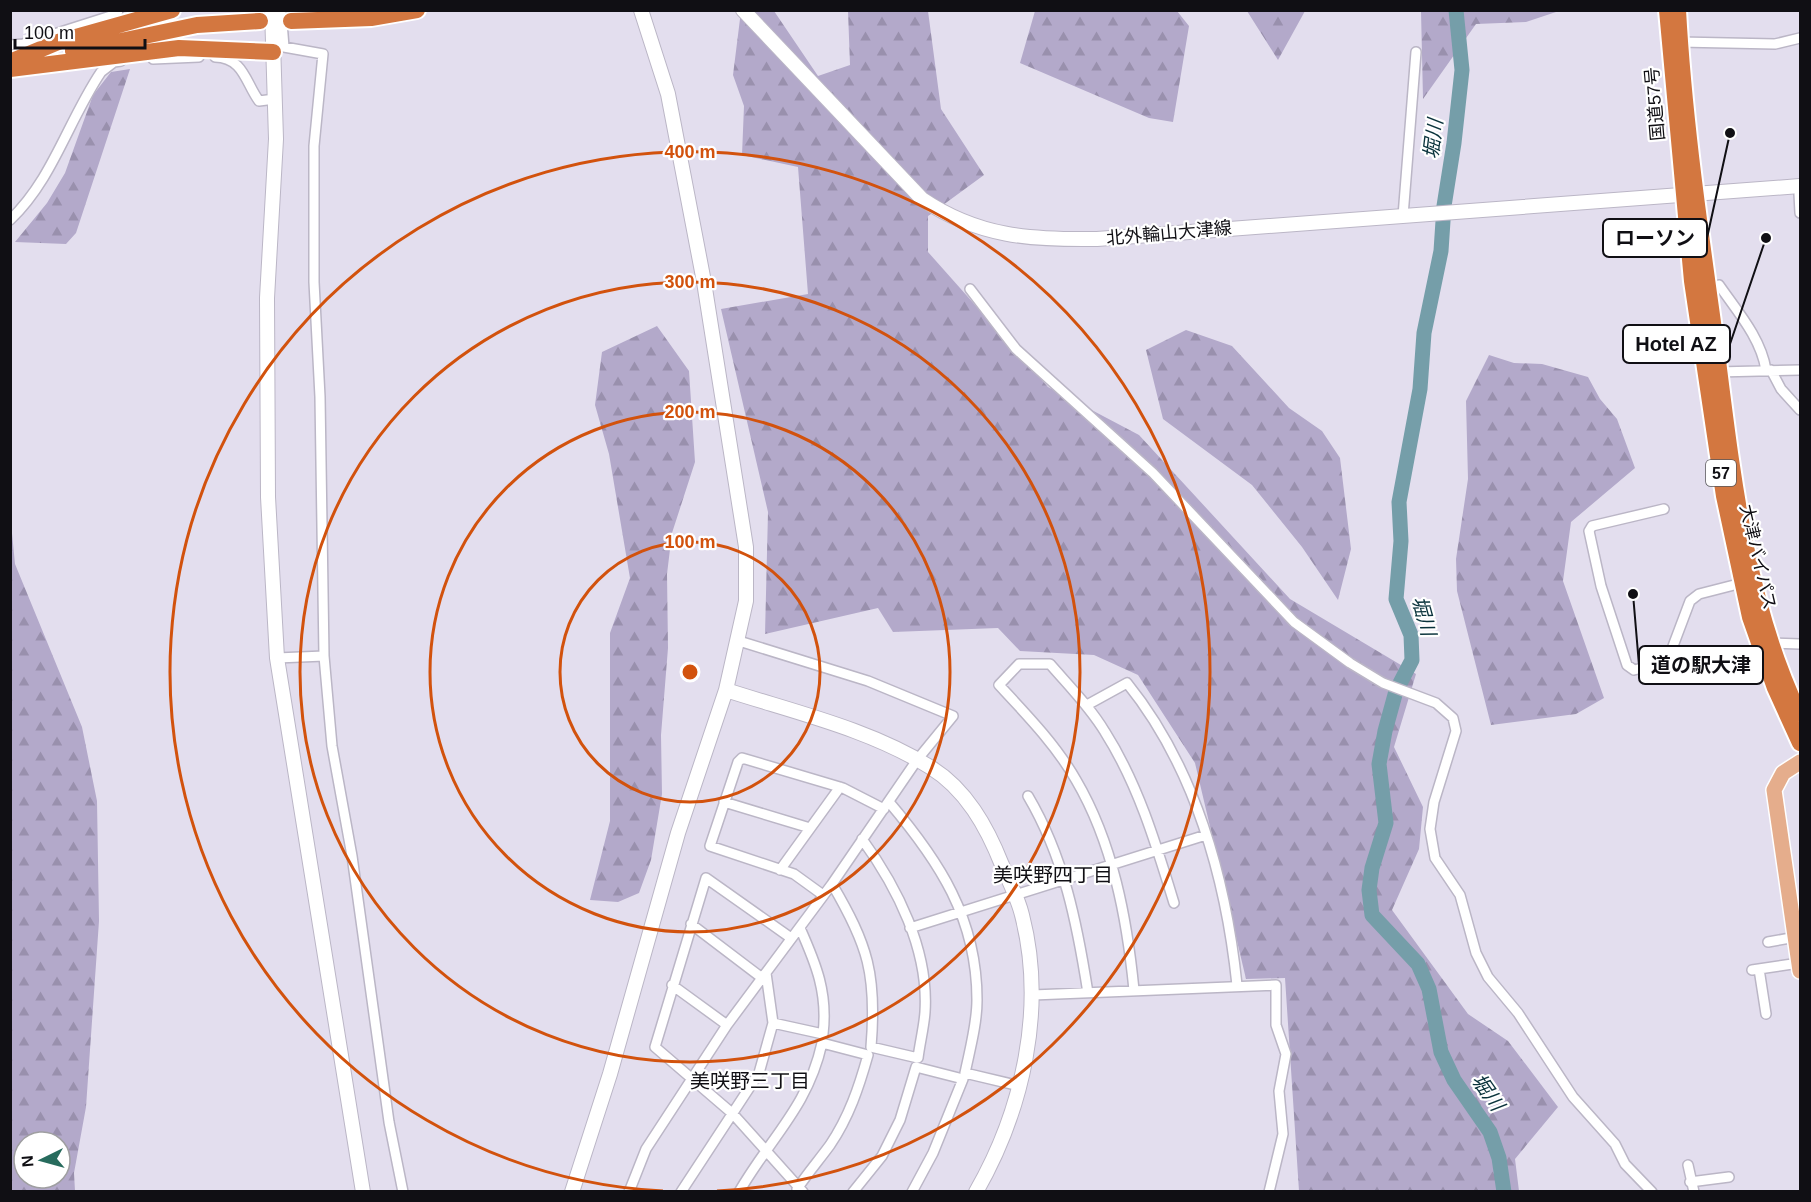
<svg xmlns="http://www.w3.org/2000/svg" width="1811" height="1202" font-family="Arial,'Noto Sans JP',sans-serif">
<style>
.forest{fill:url(#forest-firs);fill-rule:evenodd}
.lines{fill:none;stroke-linecap:round;stroke-linejoin:round}
.river{stroke:#759ea9;stroke-width:15}
.street-casing{stroke:#bbb6c6;stroke-width:12}
.secondary-casing{stroke:#bbb6c6;stroke-width:16}
.primary-casing{stroke:#fff;stroke-width:18}
.highway-casing{stroke:#fff;stroke-width:20}
.street{stroke:#fff;stroke-width:9}
.secondary{stroke:#fff;stroke-width:14}
.primary{stroke:#e5ad8c;stroke-width:15}
.highway{stroke:#d37740;stroke-width:16}
.ring{fill:none;stroke:#d2520d;stroke-width:3}
.labels{text-anchor:middle;stroke-width:4.5;stroke-linejoin:round;paint-order:stroke}
.shield{fill:#fff;stroke:#58575a;stroke-width:1.5}
.shield-label{font-size:16px;font-weight:bold;fill:#100f14}
.street-label{font-size:18px;fill:#100f14;stroke:#fff}
.water-label{font-size:20px;font-style:italic;fill:#0a333c;stroke:#fff}
.neighbourhood-label{font-size:20px;fill:#100f14;stroke:#fff}
.centre{fill:#d2520d;stroke:#fff;stroke-width:3}
.ring-label{font-size:18px;text-anchor:middle;font-weight:bold;fill:#d2520d;stroke:#fff;stroke-width:4.5;stroke-linejoin:round;paint-order:stroke}
.leader{fill:none;stroke:#100f14;stroke-width:2}
.callout-dot{fill:#100f14;stroke:#fff;stroke-width:2}
.callout{fill:#fff;stroke:#100f14;stroke-width:2}
.callout-label{font-size:20px;text-anchor:middle;font-weight:bold;fill:#100f14}
</style>
<defs>
<pattern id="forest-firs" width="22" height="20" patternUnits="userSpaceOnUse" patternTransform="scale(1.5)"><rect width="22" height="20" fill="#b3a9ca"/><path d="M5 1l3.5 6h-7zM16 11l3.5 6h-7z" fill="#9990ad"/></pattern>
</defs>
<rect width="100%" height="100%" fill="#e3deee"/>
<!-- forest -->
<path class="forest" d="M741,11H774L818,76L850,65L848,11H928L941,109L984,175L928,216V252L1048,387L1139,435L1290,599L1416,674L1394,747L1423,807L1419,849L1392,910L1468,1014L1508,1041L1558,1107L1515,1159L1519,1191H1299L1285,978L1246,979L1195,763L1138,675L1094,655L1020,651L998,628L893,632L878,608L765,634L768,512L721,309L808,294L798,167L742,155L744,106L733,75Z
M1035,11H1177L1189,26L1173,122L1149,118L1020,63Z
M1247,11H1305L1278,60Z
M1421,11V10L1559,11L1526,22L1476,24L1423,99Z
M130,69L76,233L66,244L15,242L47,203L65,173L93,95L111,72Z
M657,326L689,371L695,462L672,533L667,574L668,648L661,735L662,794L651,860L639,893L618,902L590,900L610,821V633L630,578L609,454L595,405L602,352Z
M1186,330L1232,346L1289,408L1322,431L1340,458L1351,549L1338,600L1302,547L1252,485L1163,419L1146,350Z
M1489,355L1514,363L1542,364L1588,377L1600,399L1617,419L1635,468L1571,522L1563,581L1604,698L1576,714L1491,725L1457,591L1456,559L1468,479L1466,401Z
M11,523L15,564L82,727L97,801L99,921L86,1107L74,1173L75,1191H11ZM24,1142H60V1178H24Z"/>
<g class="lines">
<!-- river -->
<path class="river" d="M1456,10L1462,70L1454,143L1444,206L1441,251L1424,333L1420,389L1399,502L1401,541L1396,599L1411,635L1412,660L1396,691L1385,731L1379,764L1386,823L1372,868L1369,890L1372,915L1418,964L1429,989L1441,1052L1454,1080L1490,1132L1499,1158L1504,1192"/>
<!-- street casing -->
<g class="street-casing">
<path id="street" d="M281,10L284,47L323,54L314,146V282L320,397L324,656L332,746L352,856L389,1122L403,1192
M1680,42L1775,44L1800,38
M10,45L23,44L117,14L118,10
M215,57C244,58 245,82 259,101L275,99
M153,59L199,57
M1799,194L1800,213
M1403,216L1416,52
M10,220C53,179 68,121 101,72L114,62L121,61
M1719,285C1737,311 1761,338 1766,370
M970,289L1016,349L1153,473L1294,622L1350,663L1383,683L1436,703L1453,718L1456,731L1434,802L1430,829L1435,858L1460,895L1476,953L1488,977L1518,1013L1573,1097L1615,1144L1625,1164L1652,1192
M1771,370L1781,389L1800,410
M1717,372L1800,370
M1664,509L1592,526L1589,531L1601,586L1627,665L1634,670L1667,662L1690,601L1699,594L1742,583
M1772,643L1800,644
M277,658L324,656
M1087,705L1127,683C1195,767 1226,879 1237,985
M1028,796C1064,857 1077,923 1088,993
M724,802L810,828
M889,802C939,861 977,918 977,1000C977,1024 970,1049 965,1073L1020,1086
M780,870L840,787
M832,884C868,945 877,975 871,1047L918,1058C920,1042 924,1027 925,1012C929,950 897,887 862,839
M823,895L794,874L710,846L738,762L742,758L843,788L884,809
M691,924L762,978
M910,928L1206,835
M791,938L706,878L655,1047L733,1114L803,1192
M1768,942L1796,937
M1759,969L1766,1014
M1752,970L1799,963
M672,985L727,1025
M1134,990C1127,919 1113,843 1076,780C1056,745 1027,715 999,685L1019,664H1050C1069,686 1090,707 1105,732C1138,784 1156,844 1174,903
M1033,995L1276,985V1025L1286,1054L1279,1091L1283,1134L1269,1192
M773,1023L823,1034C828,993 816,964 800,928
M1688,1165L1694,1192
M1690,1182L1729,1177
M629,1192L646,1149L727,1025L832,884L917,760L953,716L868,681L739,641
M681,1192L759,1073L773,1023L766,973
M739,1192C770,1138 808,1107 822,1043L868,1055C859,1087 849,1117 830,1145C819,1160 807,1174 797,1189
M853,1192L882,1156L900,1120L916,1067L963,1079L933,1153L912,1192"/>
</g>
<!-- secondary casing -->
<g class="secondary-casing">
<path id="secondary" d="M272,10L276,139L267,298L268,497L277,658L363,1192
M743,10L922,199C978,237 1031,240 1097,239L1800,186
M726,690C794,712 869,729 930,767C966,789 987,827 1002,865C1009,881 1018,898 1022,915C1046,1008 1023,1110 976,1192
M572,1192L610,1074L678,833L726,690L746,601V547L704,282L668,94L641,10"/>
</g>
<!-- primary casing -->
<g class="primary-casing">
<path id="primary" d="M1800,762L1783,773L1774,790L1800,971"/>
</g>
<!-- highway casing -->
<g class="highway-casing">
<path id="highway" d="M1667,10L1692,281L1724,496L1750,617L1775,688L1800,743
M1678,10C1684,120 1700,228 1715,337C1731,461 1744,599 1799,713
M291,21L371,18L417,10
M73,51L197,25L260,21
M10,62L58,42L172,10
M10,69L179,48L273,52"/>
</g>
<!-- street -->
<use href="#street" class="street"/>
<!-- secondary -->
<use href="#secondary" class="secondary"/>
<!-- primary -->
<use href="#primary" class="primary"/>
<!-- highway -->
<use href="#highway" class="highway"/>
</g>
<!-- distance rings -->
<g class="ring">
<circle cx="690" cy="672" r="130"/>
<circle cx="690" cy="672" r="260"/>
<circle cx="690" cy="672" r="390"/>
<path d="M663 1191A520 520 0 1 1 717 1191"/>
</g>
<g class="labels">
<!-- shield labels -->
<rect class="shield" x="1706" y="460" width="30" height="26" rx="4.5"/>
<g class="shield-label">
<text x="1721" y="479">57</text>
</g>
<!-- street labels -->
<g class="street-label">
<text transform="translate(1655 104) rotate(-95)" y="6">国道57号</text>
<text transform="translate(1169 233) rotate(-5)" y="6">北外輪山大津線</text>
<text transform="translate(1758 557) rotate(77)" y="6">大津バイパス</text>
</g>
<!-- water labels -->
<g class="water-label">
<text transform="translate(1433 139) rotate(-83)" y="7">堀川</text>
<text transform="translate(1424 616) rotate(75)" y="7">堀川</text>
<text transform="translate(1488 1092) rotate(55)" y="7">堀川</text>
</g>
<!-- neighbourhood labels -->
<g class="neighbourhood-label">
<text x="1053" y="882">美咲野四丁目</text>
<text x="750" y="1088">美咲野三丁目</text>
</g>
</g>
<circle cx="690" cy="672" r="9" class="centre"/>
<g class="ring-label">
<text x="690" y="158">400 m</text>
<text x="690" y="288">300 m</text>
<text x="690" y="418">200 m</text>
<text x="690" y="548">100 m</text>
</g>
<!-- callouts -->
<path class="leader" d="M1730 133L1707 238M1766 238L1730 344M1633 594L1639 665"/>
<g class="callout-dot">
<circle cx="1730" cy="133" r="6"/>
<circle cx="1766" cy="238" r="6"/>
<circle cx="1633" cy="594" r="6"/>
</g>
<g class="callout">
<rect x="1603" y="219" width="104" height="38" rx="6"/>
<rect x="1623" y="325" width="107" height="38" rx="6"/>
<rect x="1639" y="646" width="124" height="38" rx="6"/>
</g>
<g class="callout-label">
<text x="1655" y="245">ローソン</text>
<text x="1676" y="351">Hotel AZ</text>
<text x="1701" y="672">道の駅大津</text>
</g>
<!-- border -->
<rect width="1811" height="1202" fill="none" stroke="#100f14" stroke-width="24"/>
<!-- north arrow -->
<g transform="translate(42 1160) rotate(265)"><circle r="28" fill="#ffffff" stroke="#9f9fa1" stroke-width="1.5"/>
<path d="M0-4.5L10 22L0 15L-10 22Z" fill="#276b5d"/>
<text y="-9" font-size="16" font-weight="bold" text-anchor="middle" fill="#100f14">N</text>
</g>
<!-- scale -->
<path d="M15 39v9h130v-9" fill="none" stroke="#100f14" stroke-width="3"/>
<text x="24" y="39" font-size="18" fill="#100f14" stroke="#ffffff" stroke-width="4.5" paint-order="stroke">100 m</text>
</svg>
